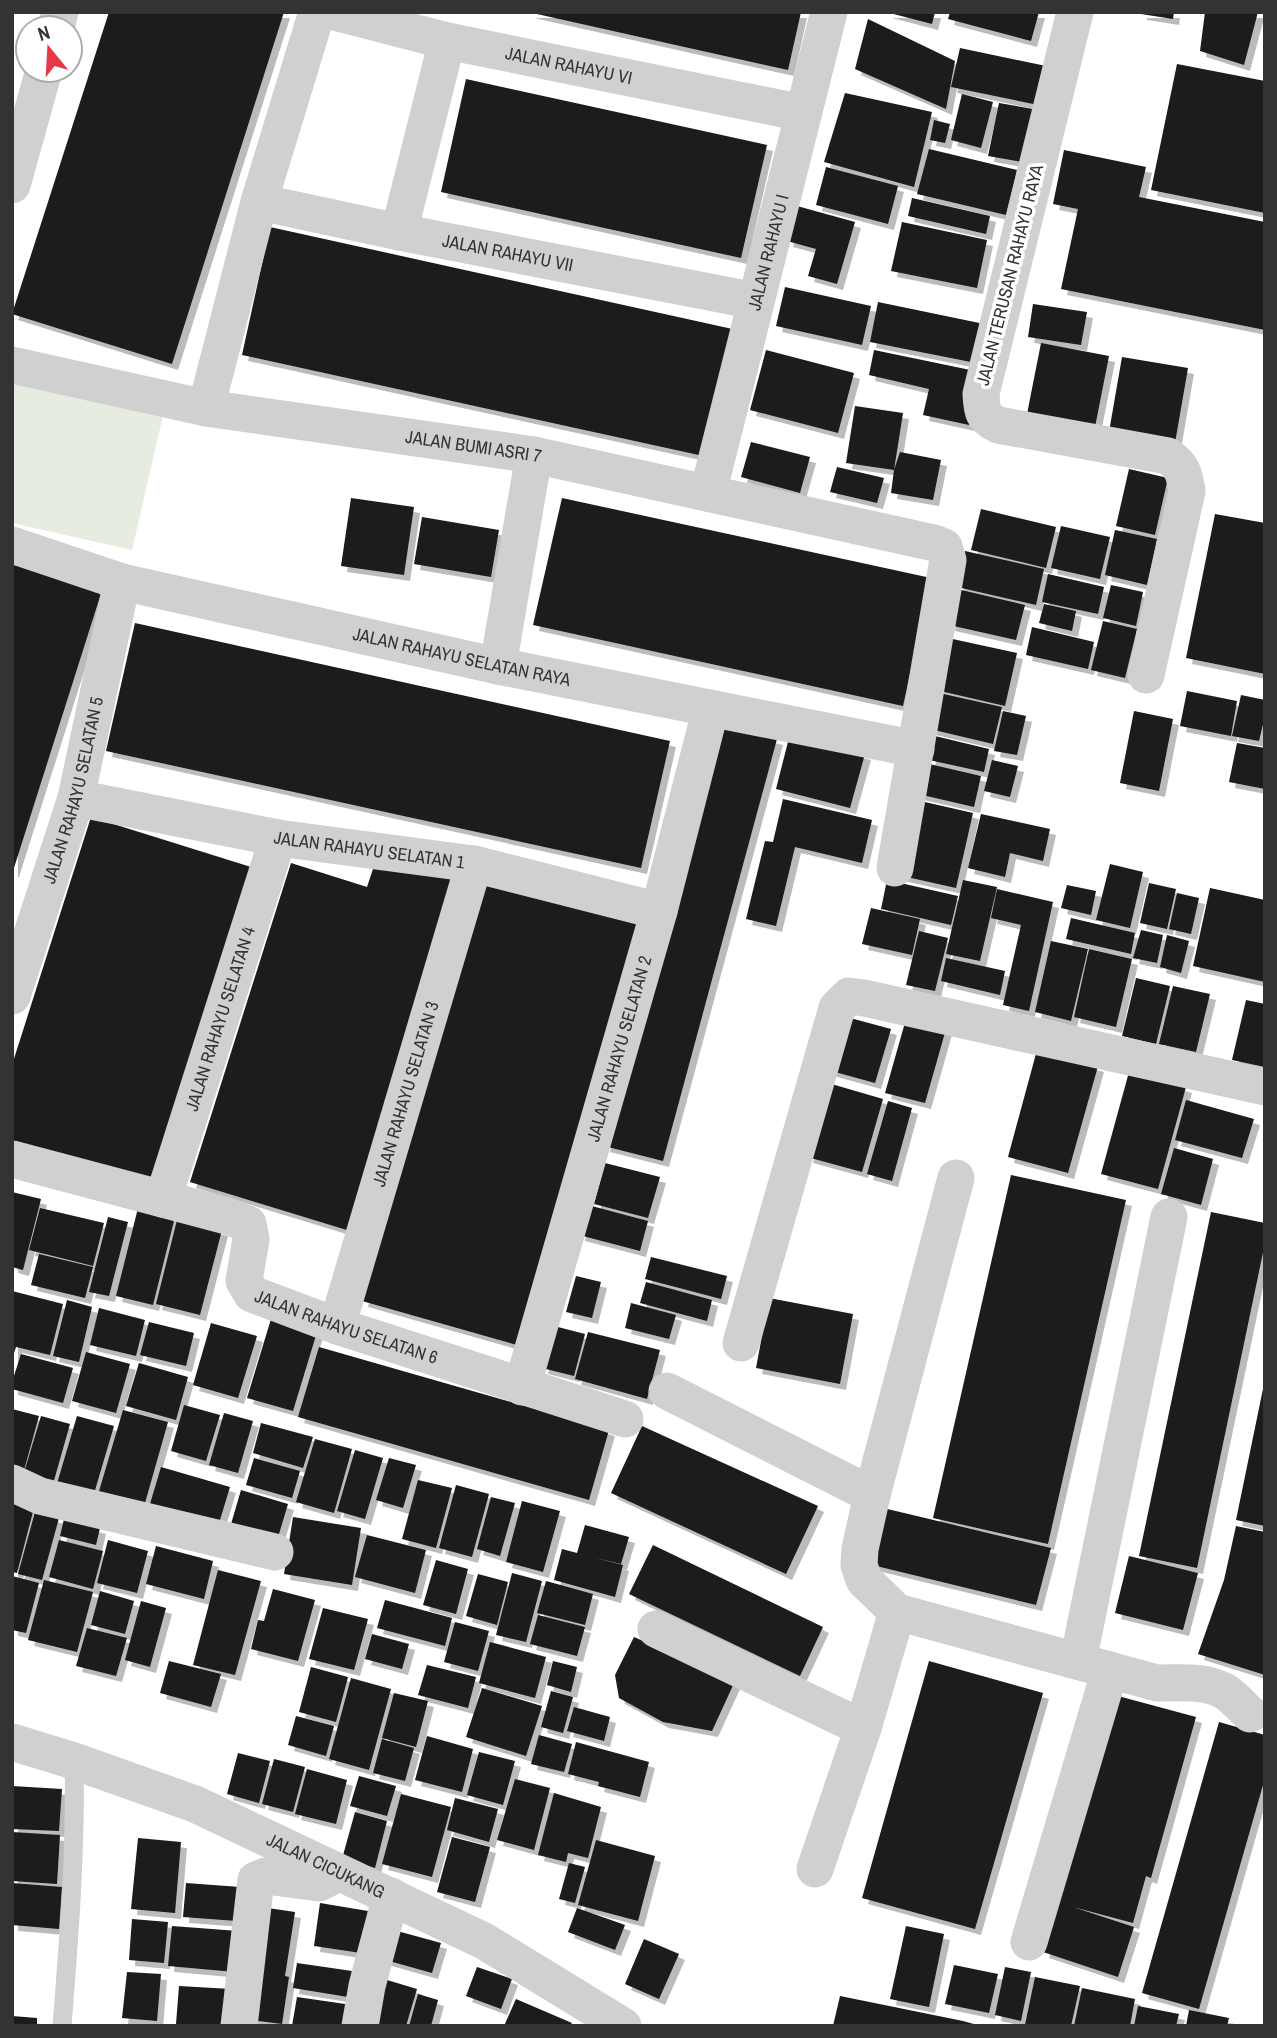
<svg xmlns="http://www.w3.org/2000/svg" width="1277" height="2038" font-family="'Archivo Narrow',sans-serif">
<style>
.garden{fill:#e6ecdf}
.building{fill:#1a1a1a;filter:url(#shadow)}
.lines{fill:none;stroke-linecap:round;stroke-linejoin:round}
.service{stroke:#d0d0d0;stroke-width:19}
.minor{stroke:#d0d0d0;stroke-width:37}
.labels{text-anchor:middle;stroke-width:7;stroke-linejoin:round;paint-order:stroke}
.street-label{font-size:18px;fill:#333;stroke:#fff}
</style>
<defs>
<filter id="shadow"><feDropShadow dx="6" dy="6" stdDeviation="0" flood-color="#0004"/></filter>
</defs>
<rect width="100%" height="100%" fill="#fff"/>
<!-- garden -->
<path class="garden" d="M12,378L164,411L132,550L12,523Z"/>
<!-- building -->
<path class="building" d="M109,12H284L172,364L12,314Z
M528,12H801L788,70Z
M886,12H935L932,24Z
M950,12H1039L1031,41L948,19Z
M1141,12H1174L1173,19L1141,14Z
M1205,12H1258L1244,65L1200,51Z
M868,19L955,61L946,109L855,69Z
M960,48L1046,66L1038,105L951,87Z
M1177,64L1265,81V213L1151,190Z
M466,79L767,145L741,258L441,192Z
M845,93L932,112L914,187L824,162Z
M962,94L993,102L981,148L951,140Z
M999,103L1033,109L1022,162L988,156Z
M934,120L950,124L945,143L930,140Z
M929,149L1017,170L1006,215L917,194Z
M1064,150L1146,167L1139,197L1265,222V330L1061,289L1078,209L1053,204Z
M826,167L898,186L888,224L816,205Z
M912,198L990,216L986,234L908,216Z
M797,206L855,222L837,284L808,276L816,249L787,241Z
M902,222L987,240L977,288L891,271Z
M270,227L737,330L708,457L242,355Z
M785,287L871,306L862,345L776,326Z
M878,302L989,325L981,364L870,342Z
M1033,304L1087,312L1081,345L1028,337Z
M1041,343L1109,356L1095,427L1027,414Z
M766,350L854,373L838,433L750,410Z
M874,350L980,372L969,425L923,415L929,389L869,375Z
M1122,357L1188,368L1175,443L1109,432Z
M855,406L903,413L894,470L900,452L941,460L933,500L891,493L894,470L846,463Z
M751,442L810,457L800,493L741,477Z
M837,467L884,478L877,503L830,492Z
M1129,469L1168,478L1155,535L1116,526Z
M351,498L414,507L404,575L341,566Z
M562,498L931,578L903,706L533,625Z
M981,509L1056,527L1046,568L971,550Z
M1215,514L1265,523V674L1186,658Z
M422,517L499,530L491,577L414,564Z
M1061,526L1110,537L1100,579L1051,568Z
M1115,530L1157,539L1147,585L1105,575Z
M965,551L1044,569L1036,605L957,587Z
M12,555L104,584L13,871H12Z
M1048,574L1104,587L1098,614L1042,602Z
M1111,585L1143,592L1136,626L1103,618Z
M957,589L1025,605L1016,640L949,625Z
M1044,604L1076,611L1072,631L1039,623Z
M1103,621L1137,629L1125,678L1091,670Z
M135,623L670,741L641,868L106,751Z
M1032,627L1094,642L1088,669L1026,655Z
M948,638L1017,653L1005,706L936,690Z
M1187,691L1237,701L1231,736L1180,726Z
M939,693L1002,707L993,744L930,729Z
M1241,695L1265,700V716L1259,741L1232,736Z
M1003,711L1026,716L1017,755L994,751Z
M1134,711L1173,719L1159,791L1120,783Z
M718,724L777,739L663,1161L604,1146Z
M790,734L865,754L850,808L776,789Z
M935,736L989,749L984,772L929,760Z
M1237,743L1265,748V789L1229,782Z
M992,760L1018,766L1010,797L984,791Z
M925,763L981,776L974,807L918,794Z
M783,799L872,820L862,863L795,847L776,926L746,919L765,841L773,842Z
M916,800L973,813L956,888L898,875Z
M981,814L1050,829L1043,861L1010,853L1005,877L968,868Z
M91,817L251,867L150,1185L12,1142V1065Z
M291,863L367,887L375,863L462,880L350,1231L190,1182Z
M1110,864L1143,872L1130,928L1096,920Z
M483,876L645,918L524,1347L362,1301Z
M887,880L958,896L951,925L881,909Z
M963,880L997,887L980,961L946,954Z
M1149,883L1176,889L1167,929L1140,923Z
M1067,885L1096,891L1091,915L1061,908Z
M1210,888L1265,900V982L1193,966Z
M997,889L1053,902L1029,1011L1003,1005L1021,925L991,918Z
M1177,893L1199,898L1191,934L1169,929Z
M871,908L920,919L912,955L862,944Z
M1071,918L1135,933L1131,954L1066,939Z
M1141,930L1163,935L1157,963L1133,958Z
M919,931L948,938L935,991L906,985Z
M1167,935L1189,941L1181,973L1160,967Z
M1051,941L1088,949L1071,1021L1035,1012Z
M1089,949L1132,959L1116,1027L1074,1017Z
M946,958L1005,971L1000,995L941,981Z
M1136,978L1170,986L1156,1044L1122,1036Z
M1173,986L1210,994L1196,1052L1159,1044Z
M1246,1000L1265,1004V1067L1232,1060Z
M839,1015L891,1029L875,1083L824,1069Z
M906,1019L946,1029L925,1103L885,1093Z
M1037,1050L1098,1066L1068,1173L1008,1157Z
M1129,1072L1186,1087L1158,1189L1101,1174Z
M828,1083L883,1099L862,1172L807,1157Z
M1186,1100L1254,1119L1242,1158L1175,1140Z
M888,1101L912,1108L892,1181L867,1174Z
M1174,1148L1213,1159L1201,1205L1161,1194Z
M605,1163L660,1177L648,1218L594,1204Z
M1011,1175L1126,1200L1048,1544L933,1518Z
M12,1192L41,1199L23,1270L12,1267Z
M588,1205L648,1221L640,1251L579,1235Z
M40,1208L104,1223L93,1266L29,1250Z
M138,1208L175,1217L153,1305L116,1296Z
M1211,1212L1265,1223V1243L1197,1568L1139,1556Z
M108,1217L128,1222L109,1296L89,1292Z
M177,1220L222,1230L200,1315L156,1304Z
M39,1254L93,1267L85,1298L31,1285Z
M651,1257L727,1276L721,1299L645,1279Z
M576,1276L601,1282L592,1318L566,1312Z
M646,1282L712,1300L707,1321L640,1303Z
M12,1291L63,1304L50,1355L16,1347L12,1359Z
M769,1298L853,1314L840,1384L756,1368Z
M67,1300L92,1307L79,1362L53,1356Z
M631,1303L676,1315L669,1339L625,1328Z
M99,1308L145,1320L136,1356L90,1345Z
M271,1319L317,1332L293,1411L247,1398Z
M149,1322L194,1333L186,1366L140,1355Z
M211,1323L257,1336L238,1398L193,1385Z
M554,1326L585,1334L574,1376L542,1368Z
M588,1332L660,1350L647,1399L575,1379Z
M319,1347L609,1430L589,1500L298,1417Z
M86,1352L130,1364L116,1413L72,1401Z
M21,1354L73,1368L63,1403L12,1389V1382Z
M139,1363L188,1377L176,1420L126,1406Z
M1264,1384H1265V1526L1236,1520Z
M184,1405L220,1415L206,1461L171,1451Z
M12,1409L39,1416L23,1474L12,1471Z
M123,1410L168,1422L143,1510L97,1498Z
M224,1413L253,1421L238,1473L209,1465Z
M41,1416L70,1424L53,1484L23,1476Z
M77,1416L114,1426L93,1497L56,1487Z
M261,1423L313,1437L303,1468L253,1453Z
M642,1426L818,1506L786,1574L611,1493Z
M315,1439L352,1449L334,1513L296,1502Z
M355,1450L383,1458L365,1519L337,1511Z
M254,1458L300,1471L292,1498L246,1485Z
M389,1458L416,1465L403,1508L376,1500Z
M161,1467L230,1487L216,1533L147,1514Z
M418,1480L452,1488L436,1548L402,1539Z
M456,1485L489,1494L472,1557L439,1548Z
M241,1490L288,1504L276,1544L229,1531Z
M491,1497L515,1503L500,1556L477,1549Z
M522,1501L560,1511L543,1572L506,1562Z
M12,1502L34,1508L17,1573L12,1572Z
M879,1507L1051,1548L1036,1605L864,1563Z
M35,1512L59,1518L42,1580L18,1574Z
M293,1517L361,1528L352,1585L284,1574Z
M64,1519L100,1528L96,1545L60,1536Z
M585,1525L629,1537L621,1564L592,1557L623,1565L615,1597L554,1580L562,1549L577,1553Z
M1236,1526L1265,1532V1675L1198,1654L1224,1580Z
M367,1535L426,1550L415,1593L355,1577Z
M59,1540L103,1551L93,1589L49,1577Z
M108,1540L148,1551L137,1593L97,1583Z
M653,1545L823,1627L800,1676L629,1594Z
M156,1546L213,1561L204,1599L146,1584Z
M1129,1556L1198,1573L1183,1630L1115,1613Z
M436,1560L468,1569L456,1614L423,1605Z
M218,1570L261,1581L235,1675L193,1665Z
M512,1573L542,1581L526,1642L496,1635Z
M478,1574L508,1582L497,1625L466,1616Z
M12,1576L39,1583L26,1633L12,1630Z
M44,1580L93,1592L77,1652L28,1640Z
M546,1581L593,1594L585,1625L537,1613Z
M273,1589L315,1600L298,1661L251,1649L258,1620L264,1621Z
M100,1591L134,1601L125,1634L91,1625Z
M385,1600L452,1618L445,1646L377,1628Z
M141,1601L166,1608L150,1667L125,1660Z
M323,1608L368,1619L354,1670L309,1659Z
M538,1615L585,1627L577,1656L530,1644Z
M455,1622L489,1631L478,1671L444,1662Z
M87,1628L127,1638L116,1676L76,1666Z
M372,1634L409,1644L402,1669L365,1659Z
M634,1637L735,1681L712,1731L663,1722L619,1698L615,1675Z
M490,1642L546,1657L535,1698L479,1683Z
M169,1661L221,1674L211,1707L160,1693Z
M553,1661L577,1667L571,1692L547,1685Z
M929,1661L1043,1693L975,1929L862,1898Z
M427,1665L476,1677L468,1708L418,1695Z
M311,1667L348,1677L336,1722L299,1712Z
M351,1678L391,1689L369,1770L329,1759Z
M482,1688L542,1706L526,1756L466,1737Z
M551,1691L573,1697L563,1733L541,1727Z
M394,1693L428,1701L416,1747L382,1738Z
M1118,1696L1196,1717L1151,1878L1146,1876L1133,1923L1073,1907L1134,1927L1118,1977L1043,1952Z
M574,1707L610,1717L604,1741L567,1731Z
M296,1716L334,1726L326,1756L288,1745Z
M1219,1722L1265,1735V1778L1199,2009L1142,1993Z
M539,1735L572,1744L564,1772L531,1764Z
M427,1736L473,1749L462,1792L415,1780Z
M382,1739L414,1748L405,1781L373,1773Z
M576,1742L649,1762L640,1797L598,1786L599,1782L568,1774Z
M479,1752L515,1761L503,1805L467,1795Z
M238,1753L270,1761L259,1803L227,1794Z
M274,1759L305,1767L293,1812L262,1804Z
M307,1769L347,1780L336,1824L295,1814Z
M359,1776L396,1786L387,1816L350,1806Z
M515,1779L550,1788L534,1850L497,1840Z
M12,1786L62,1789L59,1831L12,1829Z
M554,1793L601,1807L588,1858L568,1853L566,1862L538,1855Z
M401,1794L451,1807L432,1877L382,1864Z
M455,1798L498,1809L489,1842L447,1830Z
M355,1812L387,1821L375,1868L342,1859Z
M12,1832L60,1835L57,1884L12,1881Z
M452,1837L490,1847L475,1902L437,1892Z
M138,1838L181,1842L175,1913L131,1909Z
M596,1840L655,1856L638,1921L578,1905Z
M569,1863L585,1867L575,1903L559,1899Z
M12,1883L62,1887L59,1929L12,1925Z
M186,1883L240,1887L237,1921L183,1917Z
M320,1903L368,1911L361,1953L314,1946Z
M261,1907L295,1912L285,1976L289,1977L282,2024L244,2019Z
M577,1908L625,1925L615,1950L568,1932Z
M132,1919L168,1922L164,1963L129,1960Z
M172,1926L238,1931L235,1972L168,1966Z
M906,1926L944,1934L929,2007L890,1999Z
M390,1929L441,1943L432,1973L382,1959Z
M644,1939L679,1954L659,1999L625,1984Z
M297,1963L352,1971L348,1997L293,1988Z
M954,1965L998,1974L989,2013L945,2004Z
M477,1967L512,1979L501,2009L466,1996Z
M1005,1967L1031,1972L1021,2021L995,2015Z
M127,1972L161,1974L157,2021L122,2018Z
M1035,1977L1080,1986L1071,2026L1025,2025Z
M387,1980L417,1989L406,2026H374Z
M179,1986L231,1989L227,2026L176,2024Z
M1082,1988L1135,1999L1130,2026H1074Z
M418,1994L438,2000L431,2026H409Z
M840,1996L963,2021L981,2026H833Z
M297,1997L352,2005L349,2026H292Z
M516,1999L572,2023L570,2026H504Z
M1138,2006L1179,2014L1176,2026H1134Z
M1189,2010L1229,2018L1227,2026H1186Z
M12,2016L37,2018V2026H12Z"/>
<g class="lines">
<!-- service -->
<path class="service" d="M62,2026C69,1938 76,1850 74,1761"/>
<!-- minor -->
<g class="minor">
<path id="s1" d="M335,12L447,41L803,113"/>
<path d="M1075,12L981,394C982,411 982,417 998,425L1168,456C1183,467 1184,473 1187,491L1146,675"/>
<path d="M56,28L60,12"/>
<path d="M12,185L44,70"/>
<path id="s2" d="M259,202L399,232L756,301"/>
<path d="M399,232L447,41"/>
<path id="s3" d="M12,365L206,408L534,455L934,543L944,547L948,560L895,868"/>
<path d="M206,408L259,202L317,12"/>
<path id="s4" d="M708,493L829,12"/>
<path id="s5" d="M12,545L122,582L498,666L916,749"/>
<path d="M498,666L534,455"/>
<path id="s6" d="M76,798L278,838L474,864L659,911"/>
<path id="s7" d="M12,996L76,798L122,582"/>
<path id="s8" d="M12,1159L227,1216L248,1224L251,1239L244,1281L252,1294L337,1326L625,1419"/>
<path id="s9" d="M163,1199L278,838"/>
<path id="s10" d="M337,1326L474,864"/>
<path d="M741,1343L837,1008L849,996L864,998L1265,1087"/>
<path id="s11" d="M522,1387L659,911L711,708"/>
<path d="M667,1391L872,1495L860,1549L859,1565L864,1580L897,1612L1157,1683C1179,1683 1204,1680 1224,1691C1233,1696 1242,1707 1250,1714"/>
<path d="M12,1483L40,1496L275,1552"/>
<path d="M872,1495L956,1178"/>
<path d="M656,1629L863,1728"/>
<path d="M1078,1661L1169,1217"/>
<path id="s12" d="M12,1742L74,1761L195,1804L484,1941L623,2026"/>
<path d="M815,1869L863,1728L897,1612"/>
<path d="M1029,1942L1110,1670"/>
<path d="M239,2026L256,1880L266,1876L319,1883L339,1873"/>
<path d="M360,2026L367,1986L391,1896"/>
</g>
</g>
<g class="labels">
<!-- street labels -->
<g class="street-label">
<text dy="6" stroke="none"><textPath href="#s1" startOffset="240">JALAN RAHAYU VI</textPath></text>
<text dy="6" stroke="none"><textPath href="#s2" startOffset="254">JALAN RAHAYU VII</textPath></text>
<text dy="6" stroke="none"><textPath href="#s4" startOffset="248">JALAN RAHAYU I</textPath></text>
<text transform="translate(1010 275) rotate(-76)" y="6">JALAN TERUSAN RAHAYU RAYA</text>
<text dy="6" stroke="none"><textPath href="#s3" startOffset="469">JALAN BUMI ASRI 7</textPath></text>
<text dy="6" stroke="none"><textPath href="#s5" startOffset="464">JALAN RAHAYU SELATAN RAYA</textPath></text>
<text dy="6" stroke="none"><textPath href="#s7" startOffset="215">JALAN RAHAYU SELATAN 5</textPath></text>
<text dy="6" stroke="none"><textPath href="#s6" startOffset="298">JALAN RAHAYU SELATAN 1</textPath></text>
<text dy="6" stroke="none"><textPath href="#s9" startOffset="189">JALAN RAHAYU SELATAN 4</textPath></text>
<text dy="6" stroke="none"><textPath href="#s11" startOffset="352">JALAN RAHAYU SELATAN 2</textPath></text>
<text dy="6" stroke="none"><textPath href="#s10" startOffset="242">JALAN RAHAYU SELATAN 3</textPath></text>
<text dy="6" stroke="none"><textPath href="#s8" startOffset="418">JALAN RAHAYU SELATAN 6</textPath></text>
<text dy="6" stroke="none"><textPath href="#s12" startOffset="338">JALAN CICUKANG</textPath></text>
</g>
</g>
<!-- border -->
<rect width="1277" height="2038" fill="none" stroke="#333333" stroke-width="28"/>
<!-- north arrow -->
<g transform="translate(49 49) rotate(342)"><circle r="33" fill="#ffffff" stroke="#adadad" stroke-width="2"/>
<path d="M0-5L12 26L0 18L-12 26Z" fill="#e63946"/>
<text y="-10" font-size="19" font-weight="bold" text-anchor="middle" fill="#333333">N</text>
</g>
</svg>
